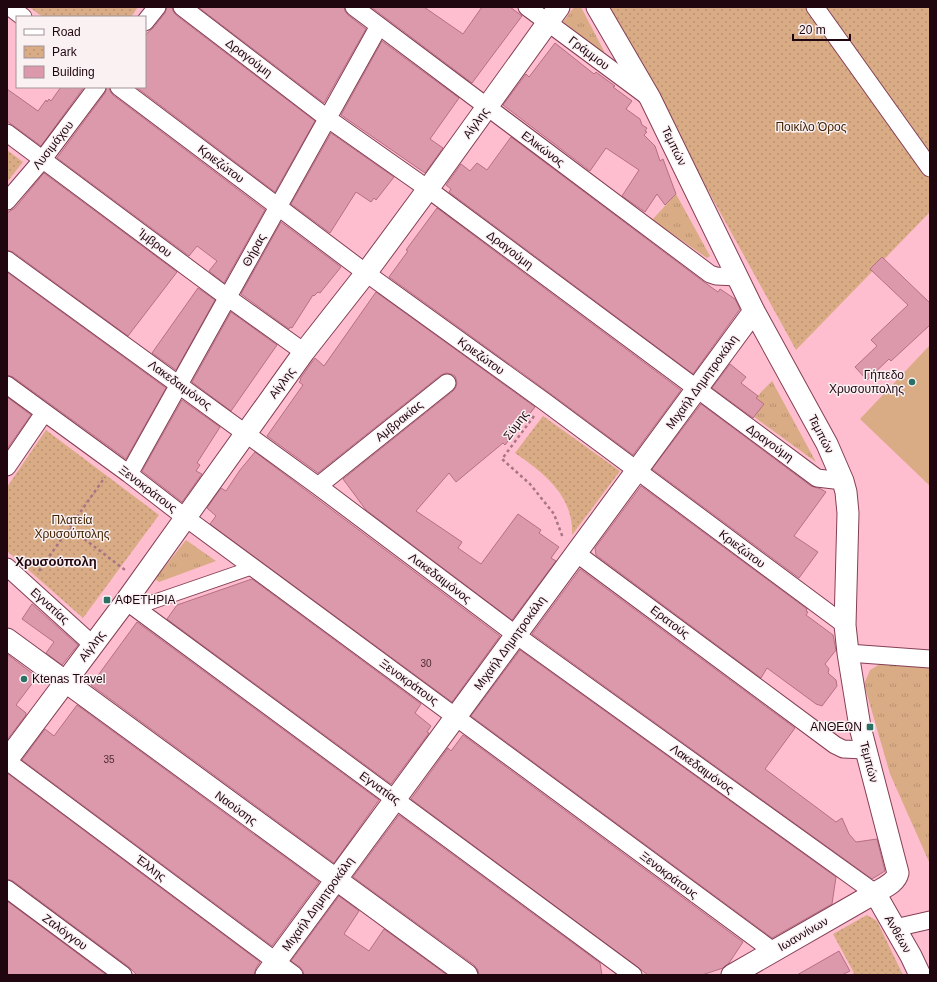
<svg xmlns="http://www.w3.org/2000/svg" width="937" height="982" font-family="Arial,sans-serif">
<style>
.grass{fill:url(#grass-tufts)}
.park{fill:url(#park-dots)}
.garden{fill:#d9ac86}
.building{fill:#db99ab;stroke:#b86e83}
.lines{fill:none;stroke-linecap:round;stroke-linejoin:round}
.pedestrian-casing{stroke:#843f55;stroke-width:15}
.minor-casing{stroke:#843f55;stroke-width:19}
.tertiary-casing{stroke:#843f55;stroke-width:23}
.path{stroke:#a77583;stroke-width:2.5;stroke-dasharray:3 3;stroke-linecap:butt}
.pedestrian{stroke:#fff;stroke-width:13}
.minor{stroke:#fff;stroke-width:17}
.tertiary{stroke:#fff;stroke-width:21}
.poi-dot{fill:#2a7065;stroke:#faf1f3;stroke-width:1.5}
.labels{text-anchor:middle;stroke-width:3;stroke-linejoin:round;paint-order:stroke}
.number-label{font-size:10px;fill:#4f2b36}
.street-label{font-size:12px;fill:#20060f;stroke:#faf1f3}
.park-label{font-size:12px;fill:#412100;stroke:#faf1f3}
.poi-label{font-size:12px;fill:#20060f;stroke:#faf1f3;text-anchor:end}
.neighbourhood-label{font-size:13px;font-weight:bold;fill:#20060f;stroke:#faf1f3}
</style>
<defs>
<pattern id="grass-tufts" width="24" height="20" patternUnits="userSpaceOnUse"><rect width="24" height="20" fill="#d9ac86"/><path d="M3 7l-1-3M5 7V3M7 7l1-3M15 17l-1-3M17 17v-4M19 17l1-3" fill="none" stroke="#ba9272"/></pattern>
<pattern id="park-dots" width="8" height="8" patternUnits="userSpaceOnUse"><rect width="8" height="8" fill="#d9ac86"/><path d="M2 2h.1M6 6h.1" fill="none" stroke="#ba9272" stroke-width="1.8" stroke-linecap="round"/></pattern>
</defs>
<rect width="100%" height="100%" fill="#ffbecf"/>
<!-- grass -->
<path class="grass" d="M574,7H581L604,51V53L563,22Z
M676,194L710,256L707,258L652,220Z
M772,381L816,462L746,411L762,391Z
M186,540L216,561L159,582L155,579Z
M880,664L930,668V864L890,774L864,684L870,670Z"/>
<!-- park -->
<path class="park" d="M29,7H138L131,17H43Z
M607,7H930V212L796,350Z
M7,150L23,162L7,182Z
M543,416L620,471L572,535C574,496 544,473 515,453Z
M46,430L159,515L83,618L7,551V487Z
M867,915L877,921L903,975H852L854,973L833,934Z"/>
<!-- garden -->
<path class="garden" d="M930,345V486L860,419Z"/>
<!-- building -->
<path class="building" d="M167,7H172L173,11L176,15L315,121L275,192L136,87H145V35L153,28L165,13Z
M198,7H344L345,11L348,15L366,29L324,103Z
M371,7H424L463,34L482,7H510L522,16L472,83Z
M382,41L459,98L430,139L443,148L425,173L341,115Z
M555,43L594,74L596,72L615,86L613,87L632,101L626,109L640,119L642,125L647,128L645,131L647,132L644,135L655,146L660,161L663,159L676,194L665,205L657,194L645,212L622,196L639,170L606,148L590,171L503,105L526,74L529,77Z
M61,87H84L41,146L7,121V89L38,111L46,100L47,102L49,99L51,101Z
M107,87H109L110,91L113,95L265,210L224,283L209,271L217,261L197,246L189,256L57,158L105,93Z
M331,133L394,177L376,200L374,198L371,202L356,192L330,233L291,204Z
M511,137L704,282L718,292L720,289L735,299L740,309L693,374L449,192L451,189L446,185L461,164L470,171L477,163L487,170Z
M44,173L177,272L128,336L13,252L7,250V213L15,208Z
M437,208L681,390L633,455L551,394L389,277L408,251L406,250Z
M281,222L341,267L320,293L318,292L314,296L313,295L292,328L290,327L289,329L241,294Z
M882,257L930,303V325L891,361L889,359L867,380L855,367L877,346L871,340L908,305L870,269Z
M7,272L166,388L126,459L13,377L7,375Z
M198,288L215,300L176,370L152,353Z
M376,292L535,407L505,445L503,443L456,482L449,473L416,511L462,542L458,548L481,564L518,514L541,530L539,533L559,547L551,558L556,561L512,620L366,510L343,479L453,391L456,387L457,382L455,376L451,374L446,373L441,375L318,473L267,436L303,385L299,382L301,380L300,379L307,369L315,358L324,366Z
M231,312L277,345L231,411L192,382Z
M730,364L746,377L741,383L758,396L756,398L764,404L753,418L712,388Z
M7,397L31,415L7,449Z
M182,400L220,427L197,463L200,465L196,471L202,474L182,502L142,471Z
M701,404L811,486L821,489L826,492L794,536L818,552L799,578L652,469Z
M255,452L500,636L452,702L210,524L216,516L207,508L221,488L226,491L240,470Z
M641,486L807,609L806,611L808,612L806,615L833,635L836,650L825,664L829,669L828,673L836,680L837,686L822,706L816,704L767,668L761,678L596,555L595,548Z
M580,569L795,728L765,769L836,822L842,818L849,834L856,842L877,839L885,871L872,879L532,634Z
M252,579L421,704L415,713L431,726L427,732L429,733L391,784L167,619L177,605Z
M32,604L78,645L62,665L46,653L54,642L22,619Z
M137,622L379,800L334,863L91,685Z
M520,650L836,877L832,904L772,938L471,716Z
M7,654L37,677L16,705L26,713V715L7,740Z
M77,705L319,882L272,946L22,760L45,729L54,736Z
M463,735L743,942L729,963L723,968L702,975H648L411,799L448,748L451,751Z
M7,773L260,962L256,968L254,975H137L129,967L13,881L7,879Z
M399,815L600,963L602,975H479L478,970L474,965L353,877Z
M339,896L359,911L344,934L369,951L384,929L447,975H304L303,971L300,967L291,961Z
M7,901L105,974V975H7Z
M839,951L850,971L842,975H797Z"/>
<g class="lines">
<!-- pedestrian casing -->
<g class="pedestrian-casing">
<path id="pedestrian" d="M135,608L254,567"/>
</g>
<!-- minor casing -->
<g class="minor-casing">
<path id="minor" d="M10,7L23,17
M182,7L327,118L428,189L817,478L843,481
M354,7L710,274L716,276L738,277
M527,7L647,96
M815,7L930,168
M145,22L157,7
M119,87L366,273L545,402L845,625
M7,133L227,297L304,352
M7,201L43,159L97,87
M7,260L318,486L516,635L875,893
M7,385L129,474L186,518L773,951
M7,467L44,413
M129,474L379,26
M318,486L447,383
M576,553L835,745L843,749L865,750
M7,567L93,645
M126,601L633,975
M848,653L930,659
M7,761L294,975
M7,889L123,975
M895,928L930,920"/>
</g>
<!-- tertiary casing -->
<g class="tertiary-casing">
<path id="tertiary" d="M597,7L650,98L754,311L827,444L843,481L846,492L848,513L845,625L848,653L860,727L898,873C896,883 883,888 875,893L732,975
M7,639L467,975
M7,760L126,601L304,352L366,273L428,189L559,7
M875,893L911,956L920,975
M266,975L754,311"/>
</g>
<!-- path -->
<path class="path" d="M534,416L502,459L530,484L554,514L563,538
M70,528L125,570
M39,571L105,477"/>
<!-- pedestrian -->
<use href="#pedestrian" class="pedestrian"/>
<!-- minor -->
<use href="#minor" class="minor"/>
<!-- tertiary -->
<use href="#tertiary" class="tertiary"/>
</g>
<!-- markers -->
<g class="poi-dot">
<circle cx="912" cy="382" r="4"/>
<rect x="103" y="596" width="8" height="8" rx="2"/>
<circle cx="24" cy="679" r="4"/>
<rect x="866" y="723" width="8" height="8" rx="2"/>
</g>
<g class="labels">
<!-- number labels -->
<g class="number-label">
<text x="426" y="667">30</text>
<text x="109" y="763">35</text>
</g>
<!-- street labels -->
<g class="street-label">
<text transform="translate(589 53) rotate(37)" y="4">Γράμμου</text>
<text transform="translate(249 58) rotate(37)" y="4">Δραγούμη</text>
<text transform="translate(476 123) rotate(-54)" y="4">Αίγλης</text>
<text transform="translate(53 145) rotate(-52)" y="4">Λυσιμάχου</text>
<text transform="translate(674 146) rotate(64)" y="4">Τεμπών</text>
<text transform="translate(543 149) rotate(37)" y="4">Ελικώνος</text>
<text transform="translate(221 164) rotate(37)" y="4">Κριεζώτου</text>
<text transform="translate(155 243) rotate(37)" y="4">Ίμβρου</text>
<text transform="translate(254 250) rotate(-61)" y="4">Θήρας</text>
<text transform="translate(510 250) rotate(37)" y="4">Δραγούμη</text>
<text transform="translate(481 356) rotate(36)" y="4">Κριεζώτου</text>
<text transform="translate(702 382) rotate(-54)" y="4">Μιχαήλ Δημητροκάλη</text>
<text transform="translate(282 383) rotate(-54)" y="4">Αίγλης</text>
<text transform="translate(180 385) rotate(36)" y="4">Λακεδαιμόνος</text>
<text transform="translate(399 421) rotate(-39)" y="4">Αμβρακίας</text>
<text transform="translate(516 425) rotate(-53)" y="4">Σύμης</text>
<text transform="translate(821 434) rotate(63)" y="4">Τεμπών</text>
<text transform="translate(770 443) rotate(36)" y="4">Δραγούμη</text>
<text transform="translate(148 489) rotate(37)" y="4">Ξενοκράτους</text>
<text transform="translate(742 549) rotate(37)" y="4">Κριεζώτου</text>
<text transform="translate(440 578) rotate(37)" y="4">Λακεδαιμόνος</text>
<text transform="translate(50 606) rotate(42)" y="4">Εγνατίας</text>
<text transform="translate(670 622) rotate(37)" y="4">Ερατούς</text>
<text transform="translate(510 643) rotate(-54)" y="4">Μιχαήλ Δημητροκάλη</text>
<text transform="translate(92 646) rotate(-53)" y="4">Αίγλης</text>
<text transform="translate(409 682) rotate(36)" y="4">Ξενοκράτους</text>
<text transform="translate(869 762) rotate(75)" y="4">Τεμπών</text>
<text transform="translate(702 769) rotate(36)" y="4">Λακεδαιμόνος</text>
<text transform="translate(380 788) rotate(36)" y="4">Εγνατίας</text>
<text transform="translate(236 808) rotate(36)" y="4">Ναούσης</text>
<text transform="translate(151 868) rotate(37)" y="4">Έλλης</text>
<text transform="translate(669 875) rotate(37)" y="4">Ξενοκράτους</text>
<text transform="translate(318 904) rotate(-54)" y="4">Μιχαήλ Δημητροκάλη</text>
<text transform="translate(65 932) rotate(36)" y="4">Ζαλόγγου</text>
<text transform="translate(803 934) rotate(-30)" y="4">Ιωαννίνων</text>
<text transform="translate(898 934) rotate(60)" y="4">Ανθέων</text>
</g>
<!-- park labels -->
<g class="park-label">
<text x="811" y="131">Ποικίλο Όρος</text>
<text x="72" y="524">Πλατεία<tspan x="72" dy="14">Χρυσούπολης</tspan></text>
</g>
<!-- poi labels -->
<g class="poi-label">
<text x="904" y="379">Γήπεδο<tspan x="904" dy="14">Χρυσουπολης</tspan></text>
<text x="115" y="604" text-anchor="start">ΑΦΕΤΗΡΙΑ</text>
<text x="32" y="683" text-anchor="start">Ktenas Travel</text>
<text x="862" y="731">ΑΝΘΕΩΝ</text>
</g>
<!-- neighbourhood labels -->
<g class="neighbourhood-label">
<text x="56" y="566">Χρυσούπολη</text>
</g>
</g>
<!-- border -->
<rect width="937" height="982" fill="none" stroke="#20060f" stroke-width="16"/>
<!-- legend -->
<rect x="16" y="16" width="130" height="72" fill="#faf1f3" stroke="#a39398"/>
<rect x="24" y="29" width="20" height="6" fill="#ffffff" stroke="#a39398"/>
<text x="52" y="36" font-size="12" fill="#20060f">Road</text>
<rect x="24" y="46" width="20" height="12" fill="url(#park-dots)" stroke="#a39398"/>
<text x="52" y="56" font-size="12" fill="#20060f">Park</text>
<rect x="24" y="66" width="20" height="12" fill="#db99ab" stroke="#a39398"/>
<text x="52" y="76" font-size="12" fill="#20060f">Building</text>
<!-- scale -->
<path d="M793 34v6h57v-6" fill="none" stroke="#20060f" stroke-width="2"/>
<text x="799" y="34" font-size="12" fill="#20060f" stroke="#faf1f3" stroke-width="3" paint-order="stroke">20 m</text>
</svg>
